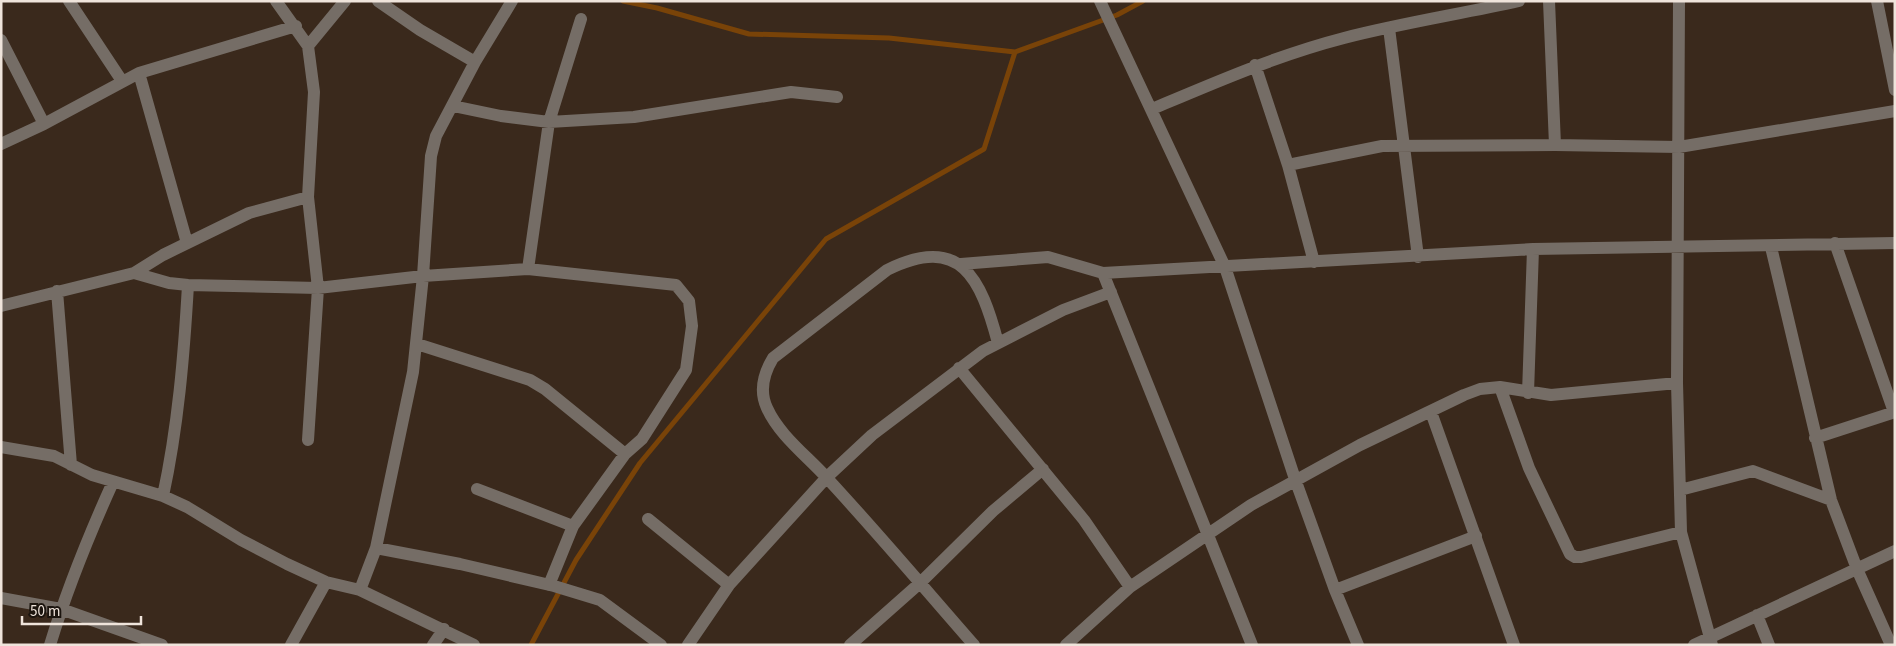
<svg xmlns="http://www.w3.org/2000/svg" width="1896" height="646" font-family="'Source Sans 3',sans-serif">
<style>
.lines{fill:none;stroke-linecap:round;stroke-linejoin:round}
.stream{stroke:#794308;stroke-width:5}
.minor{stroke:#756d66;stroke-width:12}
</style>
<rect width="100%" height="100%" fill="#3a291c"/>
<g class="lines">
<!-- stream -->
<path class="stream" d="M623,1L657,8L749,34L889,38L1015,52
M531,645L576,560L640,463L826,239L984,149L1015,52L1117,15L1143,1"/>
<!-- minor -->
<path class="minor" d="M69,1L122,81
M276,1L308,46L314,92L308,197L318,288L308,440
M378,1L420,30L475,62
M1100,1L1225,267L1295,479L1335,590L1358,645
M1549,1L1555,145
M1679,1L1677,383L1681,532L1712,645
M1877,1L1895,90
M1389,28L1418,257
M1,40L44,124
M308,46L345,1
M1255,65L1288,165L1314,262
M139,73L187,243
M453,106L501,116L549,122L634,117L791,92L837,97
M1152,109C1216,82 1278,55 1344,38C1402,23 1461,14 1519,1
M1,144L44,124L139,73L296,26
M1288,165L1382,146L1555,145L1679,147L1895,111
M1835,243L1894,412
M1771,247L1831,500L1857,569L1891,645
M961,264L1048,257L1103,273L1533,249L1895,243
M528,269L549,122L581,19
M134,273L163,255L249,213L308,197
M1103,273L1252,645
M57,291L71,465
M1,306L134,273L169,283L188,285L318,288L423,276L528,269L676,285L689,301L692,326L686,370L642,439L625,454L573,526L549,585
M417,344L530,380L545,389L625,454
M959,368L1084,520L1130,587
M1500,387L1529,468L1570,554L1575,557H1581L1681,532
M1528,393L1533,249
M1431,412L1514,645
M1815,438L1895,412
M1,447L54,456L92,475L163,496L187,507L241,540L287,564L326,582L360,590L474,645
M477,489L573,526
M1680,490L1753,471L1831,500
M163,496C178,427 184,355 188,285
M648,519L729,585
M376,548L460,564L554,586L600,600L661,645
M360,590L376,548L413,372L423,276L431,156L436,136L475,62L512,1
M1335,590L1476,536
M1,598L61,609L162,645
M1757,615L1769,645
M50,645C67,589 89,535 113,482
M291,645L326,582
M433,645L444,629
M688,645L729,585L827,477L872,435L983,351L1063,310L1111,292
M850,645L920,583L993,511L1043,469
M974,645C925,589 877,532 826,477C807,456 779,435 767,408C759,391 764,373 773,358L887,270C961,233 981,279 998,343
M1066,645L1130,587L1251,505L1360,445L1464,395L1480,389L1500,387L1551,395L1677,383
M1694,645L1895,551"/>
</g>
<!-- border -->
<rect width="1896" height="646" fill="none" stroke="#efe4db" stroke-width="5"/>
<!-- scale -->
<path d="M22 616v8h119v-8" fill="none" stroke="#efe4db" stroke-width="2.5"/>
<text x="30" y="616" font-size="15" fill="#efe4db" stroke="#1b140e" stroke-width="4" paint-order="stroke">50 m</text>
</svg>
